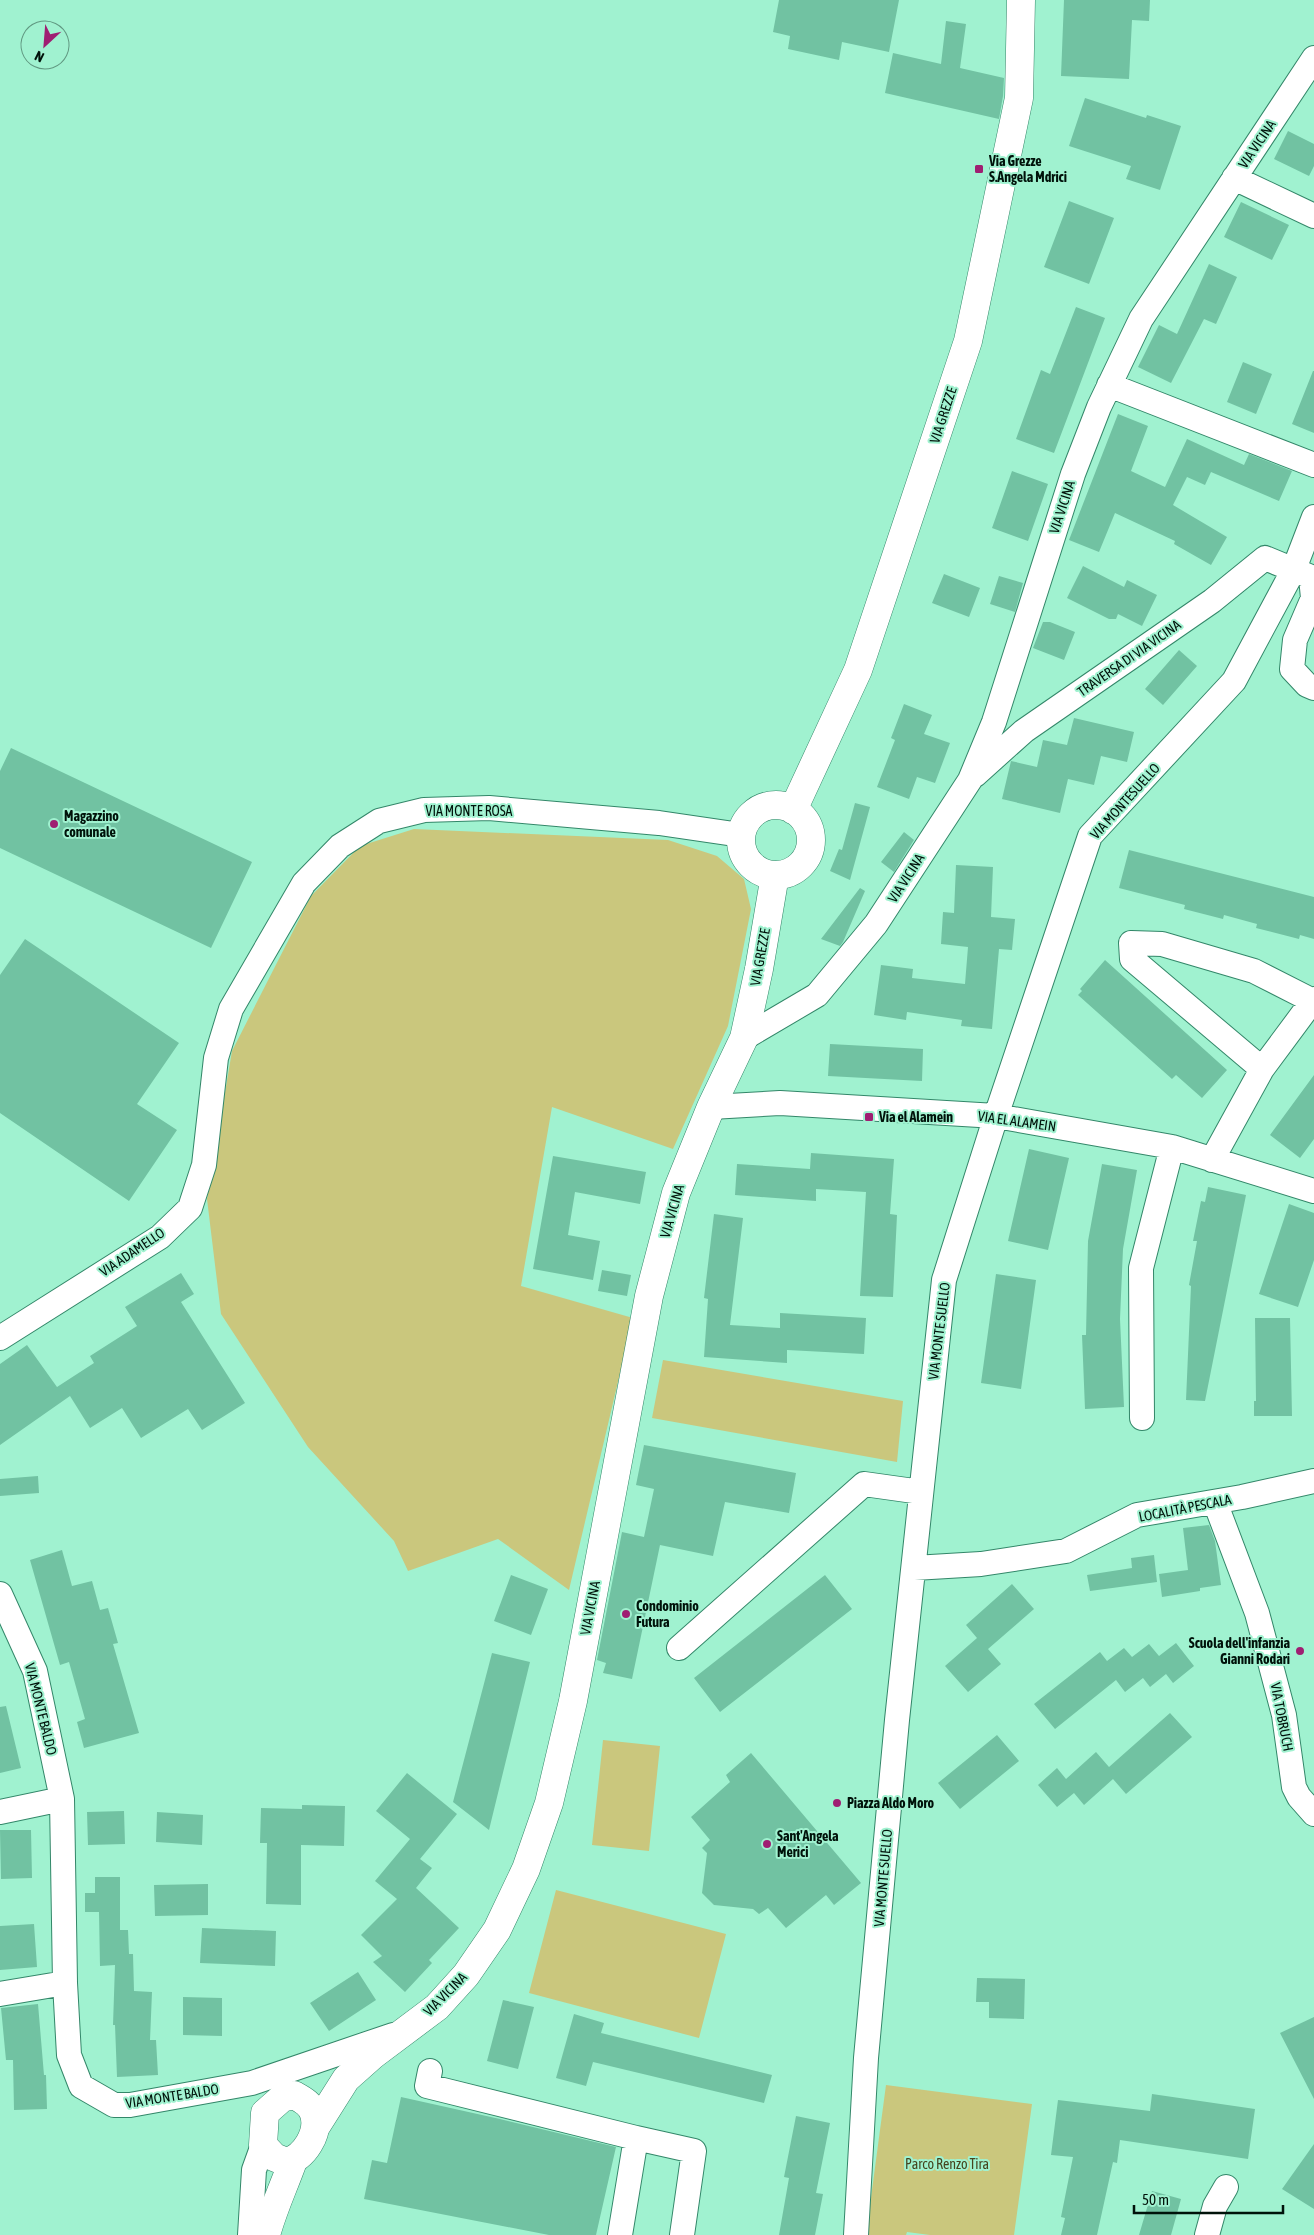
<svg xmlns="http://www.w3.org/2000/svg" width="1314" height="2235" font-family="'Asap Condensed',sans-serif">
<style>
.green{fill:#cac77d}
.building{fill:#71c2a2}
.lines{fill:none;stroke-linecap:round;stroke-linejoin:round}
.street-casing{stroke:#338769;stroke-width:26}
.secondary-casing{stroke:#338769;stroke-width:29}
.street{stroke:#fff;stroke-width:24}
.secondary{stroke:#fff;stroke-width:28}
.poi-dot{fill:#9f1f72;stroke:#a0f2d0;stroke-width:2}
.labels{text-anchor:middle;stroke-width:4;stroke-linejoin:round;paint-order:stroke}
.street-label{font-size:14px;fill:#00120a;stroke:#a0f2d0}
.poi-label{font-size:14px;font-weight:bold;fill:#00120a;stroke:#a0f2d0;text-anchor:start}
.park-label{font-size:14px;fill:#46441e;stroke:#a0f2d0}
</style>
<rect width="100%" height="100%" fill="#a0f2d0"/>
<!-- green -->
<path class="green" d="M414,829L668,840L717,856L744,879L751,909L728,1026L673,1149L552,1107L521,1286L633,1318L569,1590L498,1539L408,1571L394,1541L308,1447L221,1314L207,1199L232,1051L311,896L360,846Z
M663,1360L903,1401L897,1462L652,1418Z
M603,1740L660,1746L649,1851L592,1845Z
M556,1890L726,1934L699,2038L529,1993Z
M886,2085L1032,2104L1014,2235H930L907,2232L906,2235H866Z"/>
<!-- building -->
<path class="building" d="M779,0H899L889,52L842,42L839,60L788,49L790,36L773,32Z
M1064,0H1150L1149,21L1132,20L1129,79L1061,76Z
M946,21L966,24L960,68L1004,78L1003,96L999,119L885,93L893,53L941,64Z
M1085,98L1146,118L1147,115L1181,126L1160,190L1126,179L1131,166L1069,146Z
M1288,131L1314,144V166L1309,176L1274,159Z
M1069,201L1114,218L1089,284L1044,267Z
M1241,202L1289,225L1272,260L1224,237Z
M1209,264L1237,277L1216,324L1204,319L1171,383L1138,367L1159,325L1177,334Z
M1076,307L1105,318L1054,453L1016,439L1041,370L1050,374Z
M1243,362L1272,374L1256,414L1227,402Z
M1313,371H1314V433L1292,424Z
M1118,414L1148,426L1131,471L1165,487L1187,439L1244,465L1249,454L1292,471L1279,501L1211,472L1205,485L1187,477L1173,505L1227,537L1211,565L1174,544L1175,541L1115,513L1099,552L1069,540Z
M1012,471L1048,484L1028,541L992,528Z
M1083,566L1124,587L1127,580L1157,595L1142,626L1118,614L1116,619H1109L1067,598Z
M944,574L980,588L969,617L932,603Z
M999,576L1023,583L1015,612L990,604Z
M1043,622H1050L1075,632L1064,660L1033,648Z
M1179,650L1197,666L1163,705L1145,689Z
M904,704L932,715L924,734L950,743L935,783L917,777L909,799L877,787L895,740L891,738Z
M1074,718L1134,732L1127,762L1101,756L1094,785L1068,779L1060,813L1002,799L1011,761L1037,767L1043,740L1067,745Z
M11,748L252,862L211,948L0,848V771Z
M855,803L870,807L850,880L830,871L839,849L842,850Z
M904,832L914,840L894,872L881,862Z
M1129,850L1314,897V939L1300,935L1299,939L1256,928L1257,924L1224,915L1223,919L1184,909L1185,905L1119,888Z
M956,865L993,867L991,917L1015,919L1012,950L999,949L992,1029L961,1026L962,1020L907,1012L906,1020L874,1015L881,965L913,969L912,978L965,984L968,947L941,944L943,912L954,913Z
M860,888L865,891L843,942L840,946L821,939Z
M25,939L179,1043L137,1104L177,1130L129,1201L0,1113V975Z
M1105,960L1227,1070L1202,1098L1176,1075L1172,1079L1078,995L1082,991L1080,989Z
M830,1044L923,1049L922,1081L828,1076Z
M1314,1075V1139L1300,1158L1270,1135Z
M1029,1149L1069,1158L1048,1250L1008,1241Z
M811,1153L894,1159L890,1214L897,1215L893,1297L860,1296L866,1192L816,1189V1201L735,1195L737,1164L810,1169Z
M553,1156L646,1172L640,1204L575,1192L568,1235L600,1241L593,1280L533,1269Z
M1102,1164L1137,1170L1123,1249L1120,1319L1124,1407L1085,1409L1082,1335H1086L1088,1241Z
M1208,1187L1246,1195L1205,1401L1186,1400L1191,1286L1189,1285L1197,1241H1193L1201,1201L1205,1202Z
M1289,1204L1314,1213V1260L1298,1307L1259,1294Z
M714,1214L743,1218L730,1325L780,1328V1313L866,1318L864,1354L787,1350V1363L704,1357L708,1299L704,1298Z
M602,1270L631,1275L627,1296L598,1291Z
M181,1273L194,1294L181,1302L245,1403L202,1430L188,1409L141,1438L122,1408L90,1428L70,1396L0,1445V1364L27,1345L57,1387L94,1363L90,1356L137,1326L125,1307Z
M996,1274L1036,1280L1021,1389L981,1383Z
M1255,1318H1290L1292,1416H1254V1401H1256Z
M644,1445L796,1473L789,1513L725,1502L713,1556L660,1545L632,1679L603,1673L606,1663L597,1660L622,1532L644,1537L654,1489L636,1485Z
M38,1476L39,1493L0,1496V1479Z
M1209,1525L1215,1541L1221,1585L1200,1588V1591L1162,1597L1159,1574L1188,1570L1183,1528Z
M62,1550L72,1586L92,1581L100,1610L108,1608L118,1643L113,1644L139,1733L84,1748L77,1722L85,1719L69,1662L60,1665L30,1560Z
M1154,1555L1157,1582L1090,1591L1087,1575L1132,1568L1131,1558Z
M511,1575L548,1589L531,1635L494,1621Z
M825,1575L852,1609L720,1712L694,1678Z
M1012,1584L1034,1609L988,1649L1001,1664L968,1692L945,1666L977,1638L966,1625Z
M1176,1643L1194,1666L1173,1683L1166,1674L1150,1687L1143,1678L1125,1692L1116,1680L1055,1729L1034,1704L1100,1652L1107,1661L1124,1648L1132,1657L1149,1644L1159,1656Z
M492,1653L530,1662L489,1830L453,1802Z
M6,1706L21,1768L0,1773V1707Z
M1170,1713L1192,1737L1126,1794L1113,1779L1084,1805L1074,1793L1057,1807L1038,1785L1057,1768L1066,1779L1096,1752L1109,1767Z
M997,1735L1019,1761L960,1809L938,1783Z
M751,1753L861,1883L834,1905L826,1895L786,1928L768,1908L759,1914L753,1909L714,1905L702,1893L707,1853L702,1848L710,1840L691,1817L730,1782L726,1775Z
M407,1773L457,1814L420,1859L432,1868L416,1888L459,1928L429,1960L432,1963L405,1992L373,1962L382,1956L361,1935L397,1899L375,1881L410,1839L376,1811Z
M302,1805L345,1806L344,1846L301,1845V1905L266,1904L267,1843H260L261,1808L302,1809Z
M124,1811L125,1844L88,1845L87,1812Z
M157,1812L203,1815L202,1845L156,1842Z
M0,1830H31L32,1878L1,1879Z
M95,1877H120V1930H128L129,1954H133L134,1991L152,1992L150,2040H156L158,2075L117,2077L115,2025H113L115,1965L100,1966L99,1912H85V1893H95Z
M208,1884V1915L155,1916L154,1885Z
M34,1924L37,1967L0,1970V1926Z
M202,1928L276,1931L275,1966L200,1963Z
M358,1972L376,2000L329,2031L310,2003Z
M977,1978L1025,1979L1024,2019L989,2018V2002H976Z
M183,1997L222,1998V2036L183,2035Z
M503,2000L534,2007L518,2069L487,2061Z
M38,2004L44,2075H46L47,2109L14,2110L13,2060H6L1,2008Z
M574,2014L604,2023L601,2033L772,2075L764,2103L593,2062L586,2086L556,2078Z
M1314,2017V2099L1280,2033Z
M1152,2094L1255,2109L1248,2159L1120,2140L1117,2163L1113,2162L1097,2235H1061L1065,2218L1061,2217L1073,2157L1051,2155L1058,2100L1150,2111Z
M401,2097L500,2119L616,2147L596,2235H549L364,2199L372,2160L387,2163Z
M796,2116L830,2123L816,2193L823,2194L815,2235H779L789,2178L784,2177Z
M1314,2144V2209L1282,2189Z
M1152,2191L1181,2199L1171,2235H1139Z"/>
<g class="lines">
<!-- street casing -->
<g class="street-casing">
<path id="street" d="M1234,178L1314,216
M1109,385L1314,465
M975,775L1024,731L1212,601L1265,558L1311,577L1313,598L1295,640L1292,669L1307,685L1314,688
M744,1038L817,995L876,924L970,780L994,722L1073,474L1099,407L1141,319L1314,58
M1262,1069L1132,959L1131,943L1162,944L1254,971L1313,1001
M711,1107L780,1103L996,1116L1172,1147L1314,1191
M1212,1160L1262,1069L1314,999
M0,1338L160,1237L190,1208L204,1165L216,1058L231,1009L304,883L340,846L379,821L424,810L489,808L659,823L741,835
M1142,1418L1141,1268L1172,1147
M1215,1502L1257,1613L1284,1715L1294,1787L1299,1797L1314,1814
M914,1568L981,1564L1066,1551L1137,1515L1242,1497L1314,1481
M0,1594L35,1671L62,1799L65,1983L69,2055L81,2086L114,2105H130L252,2083L393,2035
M679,1648L864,1484L921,1492
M0,1812L62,1799
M0,1994L65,1983
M430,2071L427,2086L636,2138
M250,2235L254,2170L263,2145
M620,2235L636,2138L694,2151L682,2235
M856,2235L866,2058L897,1720L944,1280L996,1116L1090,836L1234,681L1294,569L1314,517
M1207,2235L1215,2206L1226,2187"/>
</g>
<!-- secondary casing -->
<g class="secondary-casing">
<path id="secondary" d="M741 840a35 35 0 1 1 70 0a35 35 0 1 1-70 0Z
M793,810L858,670L968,341L1019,98L1021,0
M294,2095C303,2100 311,2104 314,2114C320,2133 304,2158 286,2162L274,2157L263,2145L265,2113L282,2098Z
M315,2128L346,2079L373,2055L437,2007L466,1975L497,1930L526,1869L549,1803L573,1701L649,1296L676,1193L711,1107L744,1038L759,969L775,875
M266,2235C273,2209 284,2186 293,2161"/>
</g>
<!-- street -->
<use href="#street" class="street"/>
<!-- secondary -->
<use href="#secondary" class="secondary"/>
</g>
<!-- markers -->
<g class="poi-dot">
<rect x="974" y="164" width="10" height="10" rx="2.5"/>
<circle cx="54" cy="824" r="5"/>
<rect x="864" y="1112" width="10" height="10" rx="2.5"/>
<circle cx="626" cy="1614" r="5"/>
<circle cx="1300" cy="1651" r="5"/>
<circle cx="837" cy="1803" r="5"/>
<circle cx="767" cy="1844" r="5"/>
</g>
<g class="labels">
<!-- street labels -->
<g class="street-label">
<text transform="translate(1257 144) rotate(-56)" y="5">VIA VICINA</text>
<text transform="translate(943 415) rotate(-72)" y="5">VIA GREZZE</text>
<text transform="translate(1062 507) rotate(-72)" y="5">VIA VICINA</text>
<text transform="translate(1129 658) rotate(-35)" y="5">TRAVERSA DI VIA VICINA</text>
<text transform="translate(1125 801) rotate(-48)" y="5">VIA MONTESUELLO</text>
<text x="469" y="816">VIA MONTE ROSA</text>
<text transform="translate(906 878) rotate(-57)" y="5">VIA VICINA</text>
<text transform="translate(760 957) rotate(-80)" y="5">VIA GREZZE</text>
<text transform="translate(1017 1121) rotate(8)" y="5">VIA EL ALAMEIN</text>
<text transform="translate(672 1211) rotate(-74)" y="5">VIA VICINA</text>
<text transform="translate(132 1252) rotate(-34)" y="5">VIA ADAMELLO</text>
<text transform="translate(939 1331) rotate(-83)" y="5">VIA MONTE SUELLO</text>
<text transform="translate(1185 1508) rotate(-11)" y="5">LOCALITÀ PESCALA</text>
<text transform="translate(590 1608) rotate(-79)" y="5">VIA VICINA</text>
<text transform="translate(41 1709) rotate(76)" y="5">VIA MONTE BALDO</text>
<text transform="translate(1282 1717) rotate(79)" y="5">VIA TOBRUCH</text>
<text transform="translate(883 1878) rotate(-85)" y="5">VIA MONTE SUELLO</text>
<text transform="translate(445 1994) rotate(-45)" y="5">VIA VICINA</text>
<text transform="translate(172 2096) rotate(-9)" y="5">VIA MONTE BALDO</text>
</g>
<!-- poi labels -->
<g class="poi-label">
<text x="989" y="166">Via Grezze<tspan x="989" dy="16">S.Angela Mdrici</tspan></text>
<text x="64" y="821">Magazzino<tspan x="64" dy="16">comunale</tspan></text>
<text x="879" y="1122">Via el Alamein</text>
<text x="636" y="1611">Condominio<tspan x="636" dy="16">Futura</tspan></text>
<text x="1290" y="1648" text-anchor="end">Scuola dell'infanzia<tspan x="1290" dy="16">Gianni Rodari</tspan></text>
<text x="847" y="1808">Piazza Aldo Moro</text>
<text x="777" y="1841">Sant'Angela<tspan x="777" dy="16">Merici</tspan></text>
</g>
<!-- park labels -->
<g class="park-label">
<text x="947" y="2169">Parco Renzo Tira</text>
</g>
</g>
<!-- north arrow -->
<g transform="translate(45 45) rotate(206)"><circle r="24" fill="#a0f2d0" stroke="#609881"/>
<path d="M0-4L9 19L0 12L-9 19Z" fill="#9f1f72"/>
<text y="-8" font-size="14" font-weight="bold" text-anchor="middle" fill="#00120a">N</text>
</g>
<!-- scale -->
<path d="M1134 2205v8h149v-8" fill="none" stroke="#00120a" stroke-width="2.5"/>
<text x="1142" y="2205" font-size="15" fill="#00120a" stroke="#a0f2d0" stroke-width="4" paint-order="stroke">50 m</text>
</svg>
